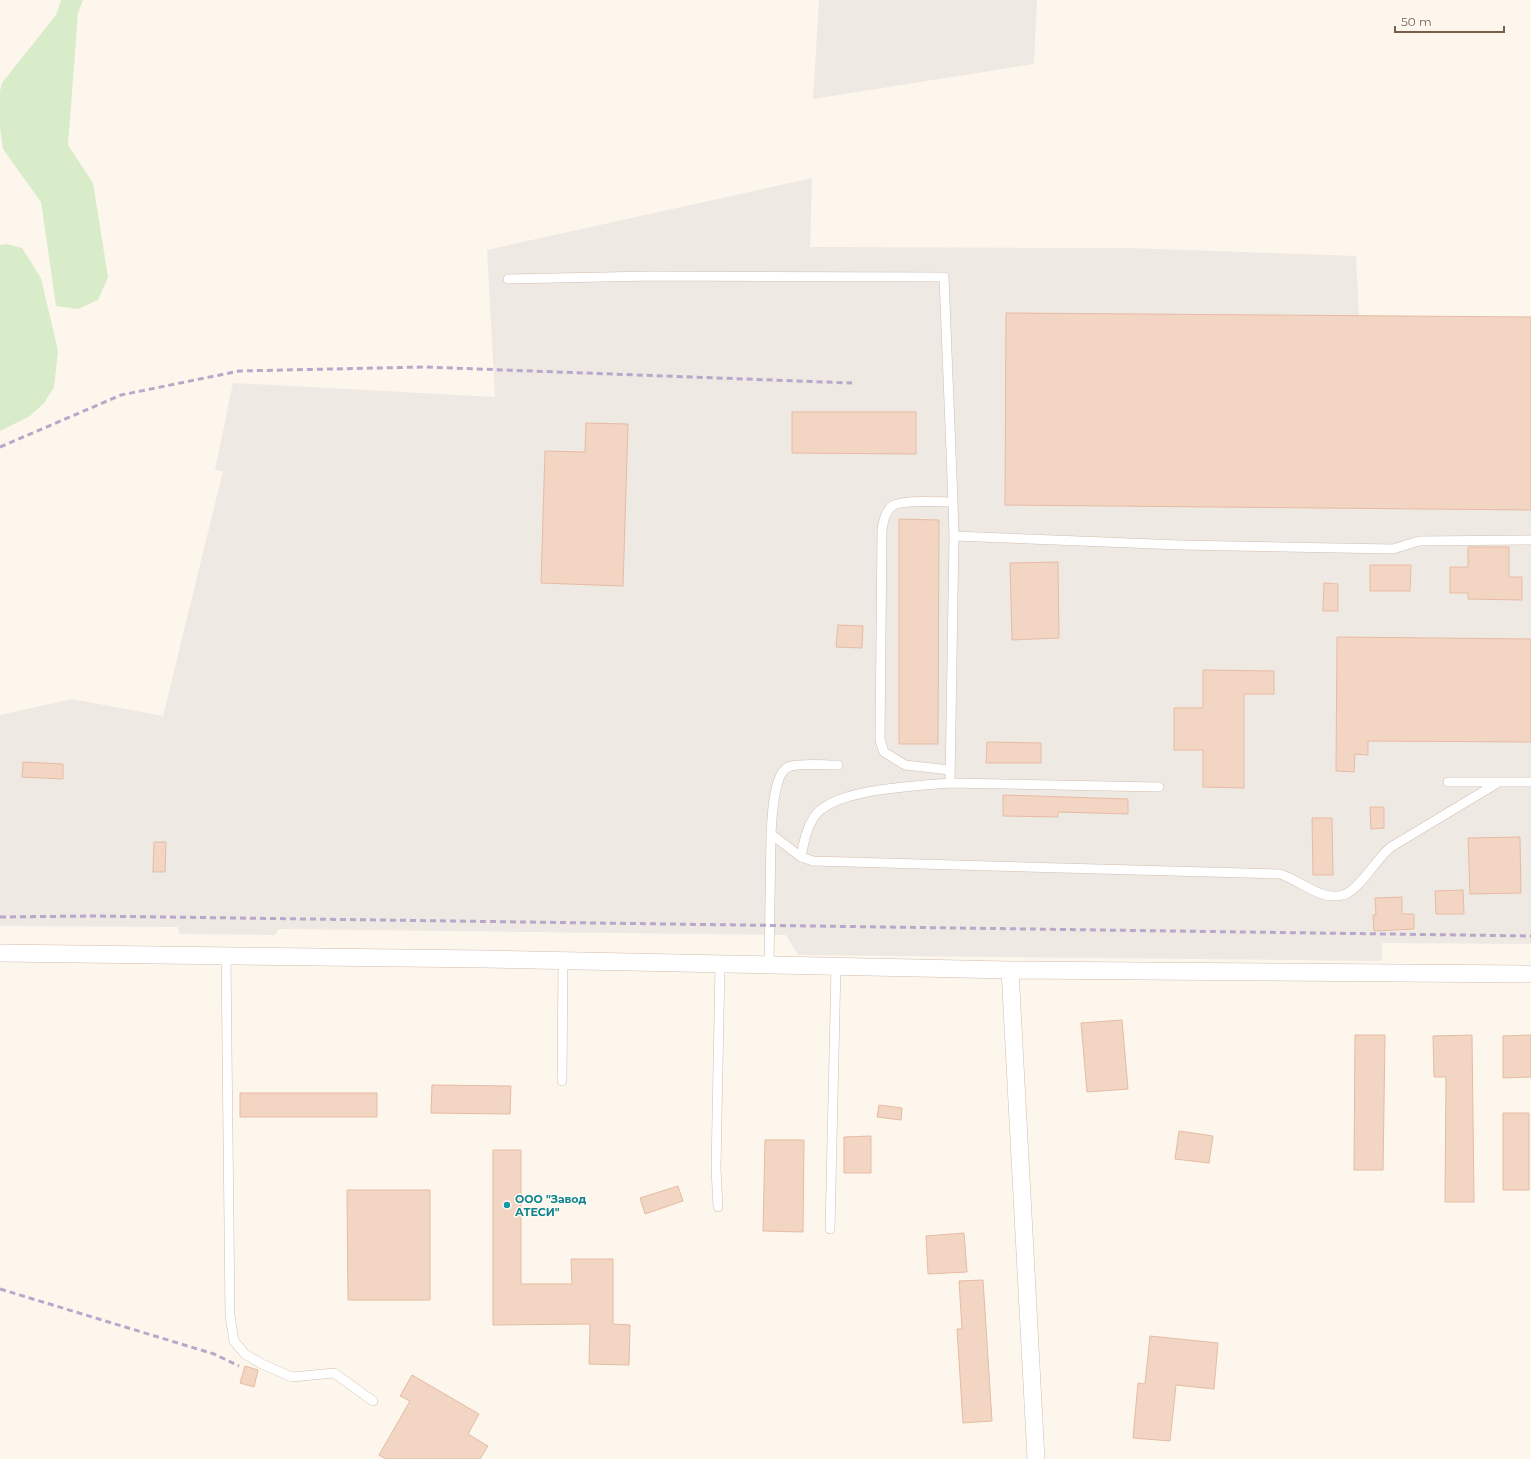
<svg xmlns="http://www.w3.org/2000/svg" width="1531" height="1459" font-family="Montserrat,sans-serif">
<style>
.industrial{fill:#efe9e4}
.green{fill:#d8ecc9}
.building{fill:#f3d5c3;stroke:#e6bba3}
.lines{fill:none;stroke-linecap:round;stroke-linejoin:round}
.lane-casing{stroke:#d1beb0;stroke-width:10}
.street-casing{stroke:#d1beb0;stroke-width:18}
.lane{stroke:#fff;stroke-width:9}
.street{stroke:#fff;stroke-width:17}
.rail{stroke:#b9a8c9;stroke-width:3;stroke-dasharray:6 4;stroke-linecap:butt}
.culture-dot{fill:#0f9aa8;stroke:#fffaf3;stroke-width:1.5}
.labels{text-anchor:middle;stroke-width:3;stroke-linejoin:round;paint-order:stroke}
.culture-label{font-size:11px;font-weight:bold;fill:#0d838f;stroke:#fffaf3;text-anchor:start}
</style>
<rect width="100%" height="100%" fill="#fdf6ec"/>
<!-- industrial -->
<path class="industrial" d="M819,0H1037L1034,64L813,99Z
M812,178L810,247L1128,248L1356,256L1359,316L1531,317V944L1382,943V961L798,955L786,935L279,929L275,935L179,934L178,927L0,926V715L72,699L163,716L223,471L215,470L233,383L495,397L487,250Z"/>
<!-- green -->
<path class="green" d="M61,0H83L78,13L68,145L93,183L108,277L98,300L78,309L56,306L41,202L3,149L0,127V91L2,83L56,15Z
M6,244L22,248L41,278L58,351L54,387L44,403L30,416L0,431V245Z"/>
<!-- building -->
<path class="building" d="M1006,313L1531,317V510L1005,505Z
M792,412H916V454L792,453Z
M586,423L628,424L623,586L541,583L545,451L585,452Z
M899,519L939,520L938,744H899Z
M1468,547H1509V577H1522V600L1468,599V593H1450V567H1468Z
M1058,562L1059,638L1012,640L1010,563Z
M1370,565H1411L1410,591H1370Z
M1324,583L1338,584V611H1323Z
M838,625L863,626L862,648L836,647Z
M1337,637L1531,639V742L1368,741V755L1355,754L1354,772L1336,771Z
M1203,670L1274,671V694H1244V788L1203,787V750H1174V708H1203Z
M987,742L1041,743V763H986Z
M23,762L63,764V779L22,777Z
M1003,795L1128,799V814L1058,812V817L1003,816Z
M1370,807H1384V828L1371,829Z
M1312,818H1332L1333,875H1313Z
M1520,837L1521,893L1470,894L1468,838Z
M154,842H166L165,872H153Z
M1463,890L1464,914H1436L1435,891Z
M1402,897V914H1414V929L1374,931L1373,915H1376L1375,898Z
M1122,1020L1128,1089L1087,1092L1081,1023Z
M1355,1035H1385L1383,1170H1354Z
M1472,1035L1474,1202H1445L1446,1077H1434L1433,1036Z
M1531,1035V1077L1503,1078V1036Z
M432,1085L511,1086L510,1114L431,1113Z
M240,1093H377V1117H240Z
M879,1105L902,1108L901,1120L877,1117Z
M1503,1113H1529V1190H1503Z
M1179,1131L1213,1136L1209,1163L1175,1159Z
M871,1136V1173H844V1137Z
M765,1140H804L803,1232L763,1231Z
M493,1150H521V1284H572L571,1259H613V1324L630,1325L629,1365L589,1364L590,1324L493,1325Z
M678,1186L683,1201L645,1214L640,1198Z
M347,1190H430V1300H348Z
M964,1233L967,1272L928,1274L926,1236Z
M983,1280L992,1421L963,1423L957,1329H962L959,1281Z
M1150,1336L1218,1343L1214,1389L1176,1385L1170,1441L1133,1438L1138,1383L1145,1384Z
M245,1366L258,1370L254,1387L240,1383Z
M412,1375L479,1414L468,1434L488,1446L480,1459H386L379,1455L410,1401L400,1396Z"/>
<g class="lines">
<!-- lane casing -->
<g class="lane-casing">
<path id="lane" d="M508,279L652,276L944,277L953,502
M950,770L905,765L884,752L880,740L882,530C883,523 885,512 891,507C899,499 940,502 953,502L954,536
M1448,782H1531
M1159,787L950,783L954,536L1181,545L1393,549L1419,541L1531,540
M771,834C772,819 773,769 791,766C805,763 823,765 838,765
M801,857C804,842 806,829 814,817C833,788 918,786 950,783
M226,956L230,1316L234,1341L245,1354L262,1364L292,1377L334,1373L373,1401
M769,966L771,834L801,857L813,861L1280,874C1295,879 1307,889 1322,894C1329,897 1343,897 1349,892C1364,883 1376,859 1391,847L1499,782
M562,1081L563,961
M718,1207L716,1169L720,965
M830,1229L836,967"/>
</g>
<!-- street casing -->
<g class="street-casing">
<path id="street" d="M0,953L485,959L1010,970L1531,974
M1010,970L1036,1459"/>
</g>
<!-- lane -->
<use href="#lane" class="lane"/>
<!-- street -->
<use href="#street" class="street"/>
<!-- rail -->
<path class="rail" d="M0,447L121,395L239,371L424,367L852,383
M0,917L93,916L1531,936
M0,1289L214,1354L239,1366"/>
</g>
<!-- markers -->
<circle class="culture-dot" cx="507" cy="1205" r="4"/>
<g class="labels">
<!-- culture labels -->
<g class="culture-label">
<text x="515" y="1203">ООО "Завод<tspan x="515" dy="13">АТЕСИ"</tspan></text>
</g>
</g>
<!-- scale -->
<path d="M1395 26v6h109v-6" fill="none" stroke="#7a5c4d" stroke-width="2"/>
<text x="1401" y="26" font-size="12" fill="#7a5c4d" stroke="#fffaf3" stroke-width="3" paint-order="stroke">50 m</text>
</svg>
